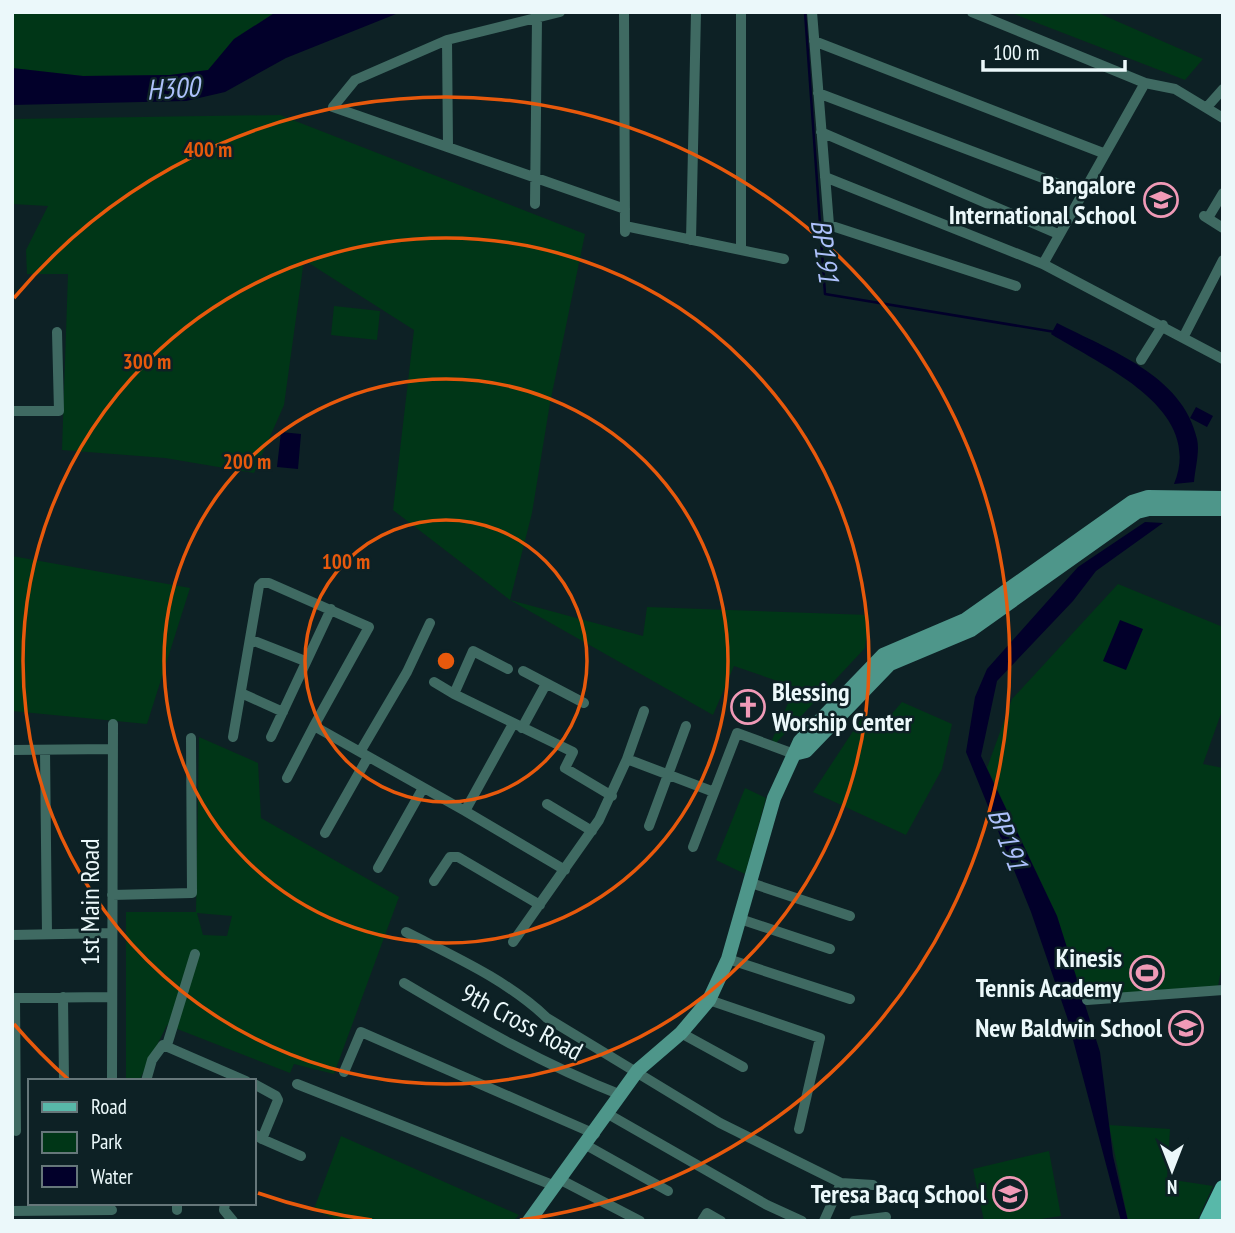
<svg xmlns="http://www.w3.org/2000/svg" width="1235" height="1233" font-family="'PT Sans Narrow',sans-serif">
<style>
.green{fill:#003617;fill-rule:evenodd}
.water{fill:#02002a}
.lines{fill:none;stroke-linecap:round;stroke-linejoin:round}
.stream{stroke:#02002a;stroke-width:2.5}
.minor{stroke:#3f6a62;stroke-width:10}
.secondary{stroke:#4e968a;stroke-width:14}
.primary{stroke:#58b8a9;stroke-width:16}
.ring{fill:none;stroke:#e8590c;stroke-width:3.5}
.labels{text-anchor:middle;stroke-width:5;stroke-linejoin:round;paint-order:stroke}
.poi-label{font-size:26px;font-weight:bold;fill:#ebf8fa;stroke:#0d2125;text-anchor:end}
.street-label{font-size:26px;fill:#ebf8fa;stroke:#0d2125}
.water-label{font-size:28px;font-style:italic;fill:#adc1fb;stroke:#0d2125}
.centre{fill:#e8590c;stroke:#0d2125;stroke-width:3.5}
.ring-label{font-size:21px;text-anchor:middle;font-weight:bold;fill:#e8590c;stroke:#0d2125;stroke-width:5;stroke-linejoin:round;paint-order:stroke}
</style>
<rect width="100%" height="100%" fill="#0d2125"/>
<!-- green -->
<path class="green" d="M12,12H276L234,39L209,70L170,75L83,76L12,68Z
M1009,12H1096L1203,59L1185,80Z
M280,115L585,234L550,403L532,513L510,600L643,636L647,607L869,615L865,648L776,743L772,740L795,687L734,666L713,715L510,600L393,510L414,330L304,260L284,405L254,473L165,458L62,450L68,274H27L26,250L48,206L12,204V119Z
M334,306L380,311L377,340L331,335Z
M12,556L190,588L147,724L12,711Z
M1118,584L1223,627V708L1203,764L1223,768V959L1218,986L1082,996L1057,916L987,768L1012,699Z
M902,702L952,724L942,769L906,835L813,792L865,713L883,724Z
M199,737L258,763L261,818L399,897L334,1074L294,1064L290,1073L167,1025L139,1081H126V912H196ZM197,913L232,916L227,936L203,935Z
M745,788L766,798L745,874L716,860Z
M1109,1125L1170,1129L1167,1179L1213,1186L1197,1221H1128Z
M341,1136L519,1215L513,1221H339L314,1209Z
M1049,1151L1061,1216L1027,1221H984L973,1169Z"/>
<!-- water -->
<path class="water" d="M276,12H401L286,58L225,92L186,101L12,105V68L83,76L170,75L208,70L234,39Z
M1057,323C1109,350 1183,375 1197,439C1200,451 1195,469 1194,482L1174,484C1205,408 1102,366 1051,334Z
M1196,407L1213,416L1207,427L1190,418Z
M281,432L301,434L298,469L277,467Z
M1145,522L1163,523L1096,571L1073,601L997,681L981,756L1057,916L1100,1052L1113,1156L1128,1221H1121L1067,1017L1031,912L966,752L975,697L987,669L1078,567Z
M1120,620L1143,629L1126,670L1103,661Z"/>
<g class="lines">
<!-- stream -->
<path class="stream" d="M805,12L825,294L1055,332
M1082,338L1098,345"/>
<!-- minor -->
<path class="minor" d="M560,12L447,40L355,80L333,107L625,209
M624,12L625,232
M812,12L829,225L1016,286
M972,12L1145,83L1175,89L1223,118
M447,40L448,147
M814,41L1103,153
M818,93L1080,192
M1207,107L1223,89
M821,132L1058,234
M825,177L1043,264L1223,359
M535,204L537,18
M1204,216L1223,228
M1208,218L1223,193
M625,226L784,259
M691,240L696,12
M741,250V12
M1043,264L1145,83
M1184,336L1223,260
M1141,360L1163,325
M12,411H59L57,332
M252,640L305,661
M508,669L473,651L454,694L573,752L565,768L612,796
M523,671L584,703
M434,682L454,694
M241,693L283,712
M513,724L465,811L565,870
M522,728L546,684
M233,737L259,586L262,583H269L369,627L314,726L465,811
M271,737L331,609
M12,750L113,749
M45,750L47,934
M360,752L407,672L430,623
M627,759L644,711
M287,778L314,726
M547,804L592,831
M649,826L686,726
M325,833L368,757
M693,847L737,733L794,754
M378,868L423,788
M434,881L450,857H458L540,905
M751,883L850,916
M112,895L192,893L191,738
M740,919L830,949
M406,932C455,957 507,980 547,1018L720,1123L841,1183L873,1185
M12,935L112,933
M513,942L599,820L627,759L714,792
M728,959L850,999
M404,983C475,1025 544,1065 621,1095
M63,997L64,1081
M12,998L112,997
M15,998L16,1131
M709,1000L820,1038L799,1129
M1087,1000L1223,990
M681,1033L743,1067
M167,1045L195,954
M344,1072L361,1032L595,1134
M112,1081L113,724
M146,1081L152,1060L163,1045L246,1081
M254,1084L276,1096L278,1100L262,1139L254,1134
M297,1084L555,1186
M608,1114L767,1205L802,1221
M262,1139L301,1156
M586,1145L668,1191
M561,1180L640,1221
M177,1203V1210
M225,1203L224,1210L233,1221
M12,1211L112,1210
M702,1221L707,1213L721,1221
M824,1221L841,1183
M854,1221L886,1217"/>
<!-- secondary -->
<path class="secondary" d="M794,754L806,751L890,664L971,630L1137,512L1149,509H1223
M529,1221L638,1070L681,1033L709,1000L728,959L774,798L800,741L883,655L965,620L1132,502L1148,497L1223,498"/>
<!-- primary -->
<path class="primary" d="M1207,1221L1223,1188
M1221,1221L1223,1216"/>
</g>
<!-- distance rings -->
<g class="ring">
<circle cx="446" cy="661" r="141"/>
<circle cx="446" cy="661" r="282"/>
<circle cx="446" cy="661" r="423"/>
<path d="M372 1220A564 564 0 0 1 258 1193M69 1080A564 564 0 0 1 14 1024M14 298A564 564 0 1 1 520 1220"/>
</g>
<!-- icons -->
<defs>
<g id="school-ring" transform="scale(1.75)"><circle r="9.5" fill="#0d2125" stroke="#f09ab7" stroke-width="1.5"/><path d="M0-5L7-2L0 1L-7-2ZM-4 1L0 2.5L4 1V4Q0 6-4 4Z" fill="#f09ab7"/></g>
<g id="church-ring" transform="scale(1.75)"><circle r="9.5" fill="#0d2125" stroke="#f09ab7" stroke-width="1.5"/><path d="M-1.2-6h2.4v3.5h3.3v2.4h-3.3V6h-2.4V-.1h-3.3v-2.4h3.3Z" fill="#f09ab7"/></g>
<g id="stadium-ring" transform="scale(1.75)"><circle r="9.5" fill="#0d2125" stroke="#f09ab7" stroke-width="1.5"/><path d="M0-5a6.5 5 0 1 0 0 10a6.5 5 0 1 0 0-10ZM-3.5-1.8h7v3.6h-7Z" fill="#f09ab7"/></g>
</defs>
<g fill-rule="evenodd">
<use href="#school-ring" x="1161" y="200"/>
<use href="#church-ring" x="748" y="707"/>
<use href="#stadium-ring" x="1147" y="973"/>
<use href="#school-ring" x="1186" y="1028"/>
<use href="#school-ring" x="1010" y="1194"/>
</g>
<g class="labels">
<!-- poi labels -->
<g class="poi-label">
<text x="1136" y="194">Bangalore<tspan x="1136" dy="30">International School</tspan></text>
<text x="772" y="701" text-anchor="start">Blessing<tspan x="772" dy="30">Worship Center</tspan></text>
<text x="1122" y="967">Kinesis<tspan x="1122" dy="30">Tennis Academy</tspan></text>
<text x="1162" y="1037">New Baldwin School</text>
<text x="986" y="1203">Teresa Bacq School</text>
</g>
<!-- street labels -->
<g class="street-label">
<text transform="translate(90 902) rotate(-90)" y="9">1st Main Road</text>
<text transform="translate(522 1022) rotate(28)" y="9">9th Cross Road</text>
</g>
<!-- water labels -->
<g class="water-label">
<text transform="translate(173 88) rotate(-4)" y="10">H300</text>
<text transform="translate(825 251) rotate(82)" y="10">BP191</text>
<text transform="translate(1008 839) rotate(69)" y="10">BP191</text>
</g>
</g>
<circle cx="446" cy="661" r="10" class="centre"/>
<g class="ring-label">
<text x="208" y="157">400 m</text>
<text x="147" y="369">300 m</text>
<text x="247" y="469">200 m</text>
<text x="346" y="569">100 m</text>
</g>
<!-- border -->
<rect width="1235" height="1233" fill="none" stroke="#ebf8fa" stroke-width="28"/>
<!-- legend -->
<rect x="28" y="1079" width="228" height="126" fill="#0d2125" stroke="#66777a" stroke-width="2"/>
<rect x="42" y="1102" width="35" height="10" fill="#58b8a9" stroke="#66777a" stroke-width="2"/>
<text x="91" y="1114" font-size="21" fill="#ebf8fa">Road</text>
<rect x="42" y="1132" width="35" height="21" fill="#003617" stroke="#66777a" stroke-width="2"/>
<text x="91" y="1149" font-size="21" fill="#ebf8fa">Park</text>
<rect x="42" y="1166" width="35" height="21" fill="#02002a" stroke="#66777a" stroke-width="2"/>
<text x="91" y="1184" font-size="21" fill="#ebf8fa">Water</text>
<!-- north arrow -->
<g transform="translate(1172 1170) rotate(180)" stroke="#0d2125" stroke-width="5" paint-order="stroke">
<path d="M0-5L12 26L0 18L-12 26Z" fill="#ebf8fa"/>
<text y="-10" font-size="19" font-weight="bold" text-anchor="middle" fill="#ebf8fa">N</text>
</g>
<!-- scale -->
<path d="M983 60v10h142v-10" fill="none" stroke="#ebf8fa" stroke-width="3.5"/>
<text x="993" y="60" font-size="21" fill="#ebf8fa" stroke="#0d2125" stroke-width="5" paint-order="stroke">100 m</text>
</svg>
